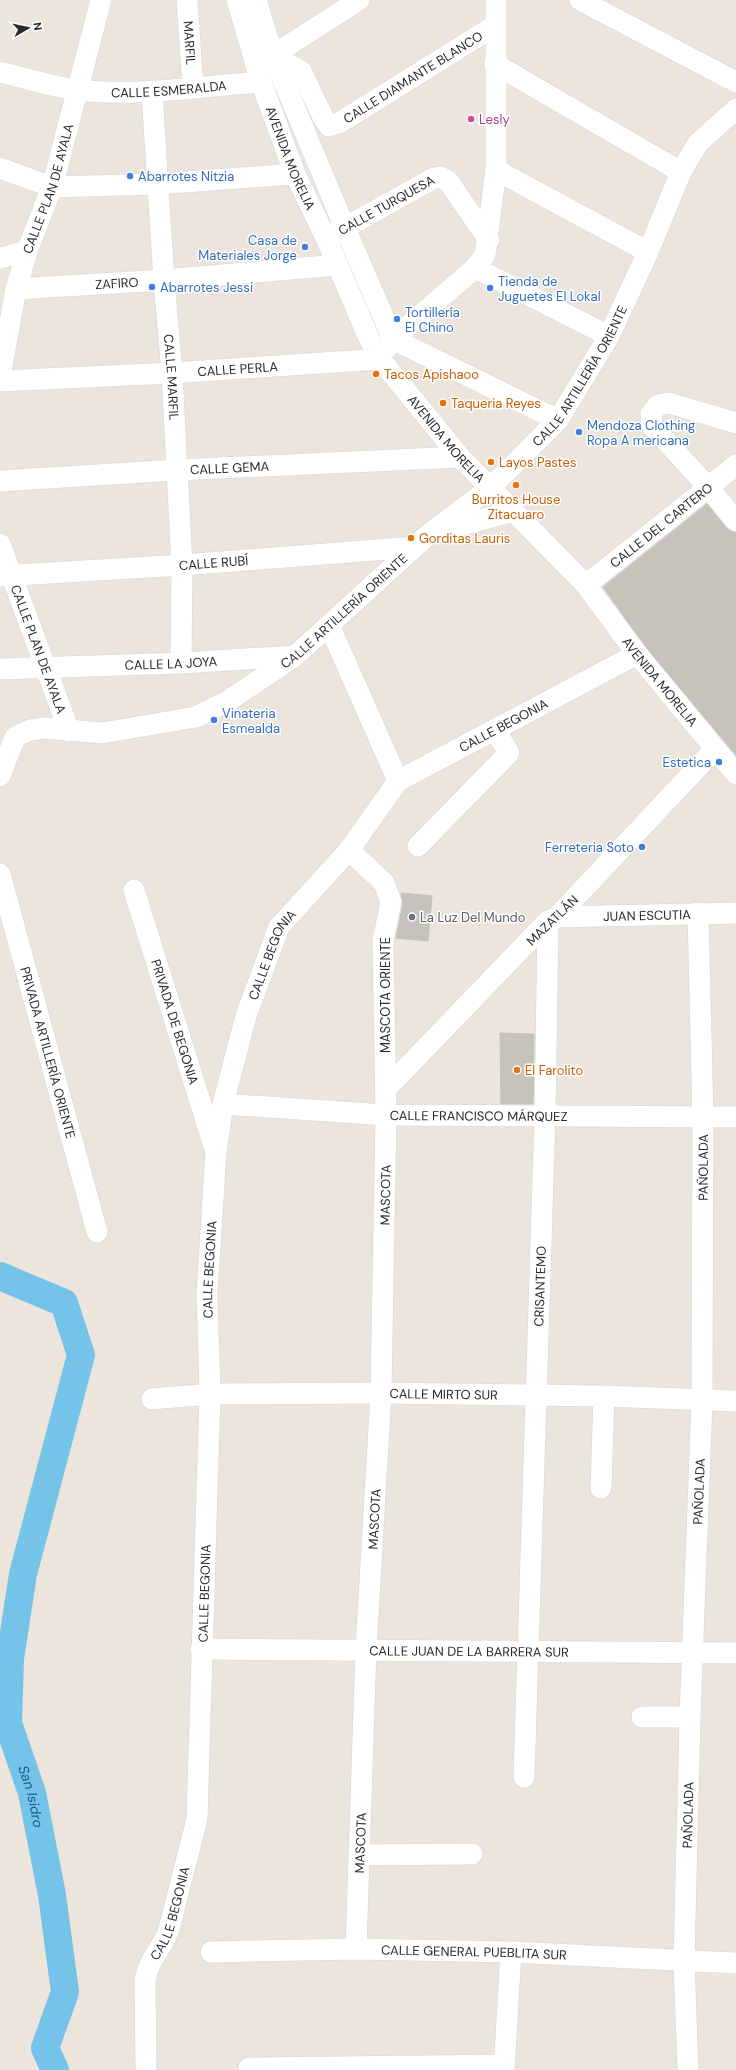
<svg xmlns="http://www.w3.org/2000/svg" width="736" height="2070" font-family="'DM Sans',sans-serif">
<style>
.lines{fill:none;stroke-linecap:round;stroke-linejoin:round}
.river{stroke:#75c3e8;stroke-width:28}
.building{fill:#c6c2bc;stroke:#c6c1b6}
.minor-casing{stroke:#d2d4e2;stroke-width:22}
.minor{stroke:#fff;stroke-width:21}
.hotel-dot{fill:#d1479c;stroke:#fff;stroke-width:1.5}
.shop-dot{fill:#3f7fe0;stroke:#fff;stroke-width:1.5}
.food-dot{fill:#e8710a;stroke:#fff;stroke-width:1.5}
.worship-dot{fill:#6b7280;stroke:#fff;stroke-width:1.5}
.labels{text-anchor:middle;stroke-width:3;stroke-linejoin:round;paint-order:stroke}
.street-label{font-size:13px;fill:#2a2a2a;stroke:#fff}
.hotel-label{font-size:13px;fill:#b23c85;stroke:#fff;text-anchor:start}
.shop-label{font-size:13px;fill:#366cbe;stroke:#fff;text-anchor:start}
.food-label{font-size:13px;fill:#c56008;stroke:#fff;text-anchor:start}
.worship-label{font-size:13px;fill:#5b616d;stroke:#fff;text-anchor:start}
.water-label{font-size:14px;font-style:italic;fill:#156093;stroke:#fff}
</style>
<rect width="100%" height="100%" fill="#ebe5dc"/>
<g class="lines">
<!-- river -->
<path class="river" id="s1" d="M0,1276L64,1303L81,1355L23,1574L10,1659L8,1723L32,1793L52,1895L65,1992L45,2048L55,2070"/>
</g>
<!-- building -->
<path class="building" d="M707,504L727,529L736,533V755L646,647L603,587Z
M401,893L432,896L428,941L396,938L403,904Z
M500,1033L534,1034L533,1104H501Z"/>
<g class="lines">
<!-- minor casing -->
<g class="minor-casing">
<g id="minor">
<path id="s2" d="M187,0L193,87"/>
<path id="s3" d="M237,0L261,82L295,174L326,238L369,338L380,359L460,457L586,585L637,654L736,774"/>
<path d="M256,0L273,56L345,228L393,339L558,420"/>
<path d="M580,0L736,82"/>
<path id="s4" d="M273,56L301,71L324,119L329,126L339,123L496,25"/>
<path d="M264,61L359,0"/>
<path d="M495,64L681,172"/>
<path id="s5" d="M0,72C25,78 52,87 78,90C139,97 200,86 261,82"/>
<path id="s6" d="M152,93L164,280L172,373L182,565L181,663"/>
<path d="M0,168L52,187L158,184L295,174"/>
<path d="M496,170L648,252"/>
<path id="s7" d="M332,235L434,178L440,177L448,181L489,240"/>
<path d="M0,258L27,251"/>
<path d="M475,268L609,336"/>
<path id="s8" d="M16,289L164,280L338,265"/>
<path d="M387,348L393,339L475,268L485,255L496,170V0"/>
<path id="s9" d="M0,377L16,289L27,251L52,187L101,0"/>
<path id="s10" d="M0,381L172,373L380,359"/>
<path d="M736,423L669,403L658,405L651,414L652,426L709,488L736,521"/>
<path id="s11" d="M0,481L176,470L460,457"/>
<path d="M439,531L514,511"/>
<path id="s12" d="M0,544L69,731"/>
<path id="s13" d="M0,576L182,565L414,547"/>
<path id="s14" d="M586,585L736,465"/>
<path d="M329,625L398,781"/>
<path id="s15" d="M0,669L181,663L295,656"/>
<path id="s16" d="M0,776L15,737L30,730L45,728L102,733L196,717L228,701L295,656L429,534L491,487L558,420L609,336L648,252L681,172L698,143L736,109"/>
<path d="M418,846L509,753L495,730"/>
<path d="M349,850L384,883L391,902L383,941L386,1115L381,1393L366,1649L356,1949"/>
<path id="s17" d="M0,874L97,1232"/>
<path id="s18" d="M134,890L214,1146"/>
<path id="s19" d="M557,917L736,913"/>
<path d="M386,1089L548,921L557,917L715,749"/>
<path id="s20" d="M223,1104L386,1115L736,1117"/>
<path id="s21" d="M152,1399L210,1394L381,1393L604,1396L736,1401"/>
<path d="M601,1488L604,1396"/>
<path id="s22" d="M201,1649L736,1653"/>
<path d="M642,1717H690"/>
<path id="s23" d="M524,1777L545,1117L548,921"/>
<path d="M359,1855L472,1854"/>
<path id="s24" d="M211,1952L356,1949L511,1952L736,1963"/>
<path d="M249,2068L504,2065"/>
<path id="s25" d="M146,2070L145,1980C150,1956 162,1950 169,1929L197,1819L210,1394L207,1294L216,1152L223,1104L246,1016L279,927L349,850L398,781L637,654"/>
<path d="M504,2070L511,1952"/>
<path id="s26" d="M688,2070L684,1961L690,1717L702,1401L703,1117L698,913"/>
</g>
</g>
<!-- minor -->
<use href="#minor" class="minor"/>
</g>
<!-- markers -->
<circle class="hotel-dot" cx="471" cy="119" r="4"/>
<g class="shop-dot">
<circle cx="130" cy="176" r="4"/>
<circle cx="305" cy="247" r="4"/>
<circle cx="152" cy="287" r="4"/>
<circle cx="490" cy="288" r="4"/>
<circle cx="397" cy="319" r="4"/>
<circle cx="579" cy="432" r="4"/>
<circle cx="214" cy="720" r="4"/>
<circle cx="719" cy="762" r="4"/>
<circle cx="642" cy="847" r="4"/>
</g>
<g class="food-dot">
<circle cx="376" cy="374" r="4"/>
<circle cx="443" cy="403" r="4"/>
<circle cx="491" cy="462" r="4"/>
<circle cx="516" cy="485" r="4"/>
<circle cx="411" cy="538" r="4"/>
<circle cx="517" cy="1070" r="4"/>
</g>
<circle class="worship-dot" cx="412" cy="917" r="4"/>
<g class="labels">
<!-- street labels -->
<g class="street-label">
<text dy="5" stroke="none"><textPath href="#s2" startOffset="43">MARFIL</textPath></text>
<text dy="5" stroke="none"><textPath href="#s4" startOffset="191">CALLE DIAMANTE BLANCO</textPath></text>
<text dy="5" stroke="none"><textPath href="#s5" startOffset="171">CALLE ESMERALDA</textPath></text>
<text dy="5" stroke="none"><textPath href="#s3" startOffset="167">AVENIDA MORELIA</textPath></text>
<text dy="5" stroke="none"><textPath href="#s9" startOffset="195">CALLE PLAN DE AYALA</textPath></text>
<text dy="5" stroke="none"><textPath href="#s7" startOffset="62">CALLE TURQUESA</textPath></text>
<text dy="5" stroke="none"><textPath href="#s8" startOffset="101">ZAFIRO</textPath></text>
<text dy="5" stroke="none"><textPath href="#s10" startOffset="238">CALLE PERLA</textPath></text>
<text dy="5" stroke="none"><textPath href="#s16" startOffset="745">CALLE ARTILLERÍA ORIENTE</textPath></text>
<text dy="5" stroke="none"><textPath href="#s6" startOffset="285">CALLE MARFIL</textPath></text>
<text dy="5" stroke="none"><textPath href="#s3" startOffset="491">AVENIDA MORELIA</textPath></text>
<text dy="5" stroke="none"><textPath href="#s11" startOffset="230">CALLE GEMA</textPath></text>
<text dy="5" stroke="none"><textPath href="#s14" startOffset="96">CALLE DEL CARTERO</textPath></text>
<text dy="5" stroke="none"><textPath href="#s13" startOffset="214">CALLE RUBÍ</textPath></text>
<text dy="5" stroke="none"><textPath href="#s16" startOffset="409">CALLE ARTILLERÍA ORIENTE</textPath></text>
<text dy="5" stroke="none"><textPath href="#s12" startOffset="112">CALLE PLAN DE AYALA</textPath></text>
<text dy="5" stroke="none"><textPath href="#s15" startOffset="171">CALLE LA JOYA</textPath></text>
<text dy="5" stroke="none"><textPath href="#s3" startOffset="815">AVENIDA MORELIA</textPath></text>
<text dy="5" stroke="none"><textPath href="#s25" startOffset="1470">CALLE BEGONIA</textPath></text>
<text dy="5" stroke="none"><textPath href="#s19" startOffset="90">JUAN ESCUTIA</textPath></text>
<text transform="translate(552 920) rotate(-44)" y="5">MAZATLÁN</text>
<text dy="5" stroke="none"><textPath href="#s25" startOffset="1134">CALLE BEGONIA</textPath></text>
<text transform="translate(385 995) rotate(-90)" y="5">MASCOTA ORIENTE</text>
<text dy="5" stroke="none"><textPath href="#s18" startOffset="138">PRIVADA DE BEGONIA</textPath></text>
<text dy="5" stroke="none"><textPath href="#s17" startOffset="185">PRIVADA ARTILLERÍA ORIENTE</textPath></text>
<text dy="5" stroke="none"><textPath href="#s20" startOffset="256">CALLE FRANCISCO MÁRQUEZ</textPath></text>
<text dy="5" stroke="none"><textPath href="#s26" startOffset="903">PAÑOLADA</textPath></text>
<text transform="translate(385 1195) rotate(-89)" y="5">MASCOTA</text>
<text dy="5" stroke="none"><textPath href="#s25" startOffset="810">CALLE BEGONIA</textPath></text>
<text dy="5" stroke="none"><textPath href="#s23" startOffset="491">CRISANTEMO</textPath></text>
<text dy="5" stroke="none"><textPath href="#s21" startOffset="292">CALLE MIRTO SUR</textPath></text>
<text dy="5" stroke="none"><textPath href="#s26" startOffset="579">PAÑOLADA</textPath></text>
<text transform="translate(374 1519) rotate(-87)" y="5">MASCOTA</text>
<text dy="5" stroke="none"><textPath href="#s25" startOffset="486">CALLE BEGONIA</textPath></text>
<text dy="5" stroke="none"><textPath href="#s22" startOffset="268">CALLE JUAN DE LA BARRERA SUR</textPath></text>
<text dy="5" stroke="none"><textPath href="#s26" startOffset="255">PAÑOLADA</textPath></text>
<text transform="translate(360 1843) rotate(-88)" y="5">MASCOTA</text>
<text dy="5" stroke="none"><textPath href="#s25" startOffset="162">CALLE BEGONIA</textPath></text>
<text dy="5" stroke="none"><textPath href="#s24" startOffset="263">CALLE GENERAL PUEBLITA SUR</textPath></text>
</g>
<!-- hotel labels -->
<g class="hotel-label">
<text x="479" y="124">Lesly</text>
</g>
<!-- shop labels -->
<g class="shop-label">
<text x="138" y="181">Abarrotes Nitzia</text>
<text x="297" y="245" text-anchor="end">Casa de<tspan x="297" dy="15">Materiales Jorge</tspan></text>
<text x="498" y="286">Tienda de<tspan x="498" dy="15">Juguetes El Lokal</tspan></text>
<text x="160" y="292">Abarrotes Jessi</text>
<text x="405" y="317">Tortillería<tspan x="405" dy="15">El Chino</tspan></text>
<text x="587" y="430">Mendoza Clothing<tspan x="587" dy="15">Ropa A mericana</tspan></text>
<text x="222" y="718">Vinateria<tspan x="222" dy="15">Esmealda</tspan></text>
<text x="711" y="767" text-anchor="end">Estetica</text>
<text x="634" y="852" text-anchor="end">Ferreteria Soto</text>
</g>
<!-- food labels -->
<g class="food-label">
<text x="384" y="379">Tacos Apishaoo</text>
<text x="451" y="408">Taqueria Reyes</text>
<text x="499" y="467">Layos Pastes</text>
<text x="516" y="504" text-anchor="middle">Burritos House<tspan x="516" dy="15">Zitacuaro</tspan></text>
<text x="419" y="543">Gorditas Lauris</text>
<text x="525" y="1075">El Farolito</text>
</g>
<!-- worship labels -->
<g class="worship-label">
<text x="420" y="922">La Luz Del Mundo</text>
</g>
<!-- water labels -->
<g class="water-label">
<text dy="5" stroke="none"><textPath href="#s1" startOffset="578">San Isidro</textPath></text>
</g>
</g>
<!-- north arrow -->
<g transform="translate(28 28) rotate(81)" stroke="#ffffff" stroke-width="3" paint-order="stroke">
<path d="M0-3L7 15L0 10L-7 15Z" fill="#2a2a2a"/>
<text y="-6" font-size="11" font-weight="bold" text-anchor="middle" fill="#2a2a2a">N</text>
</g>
</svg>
